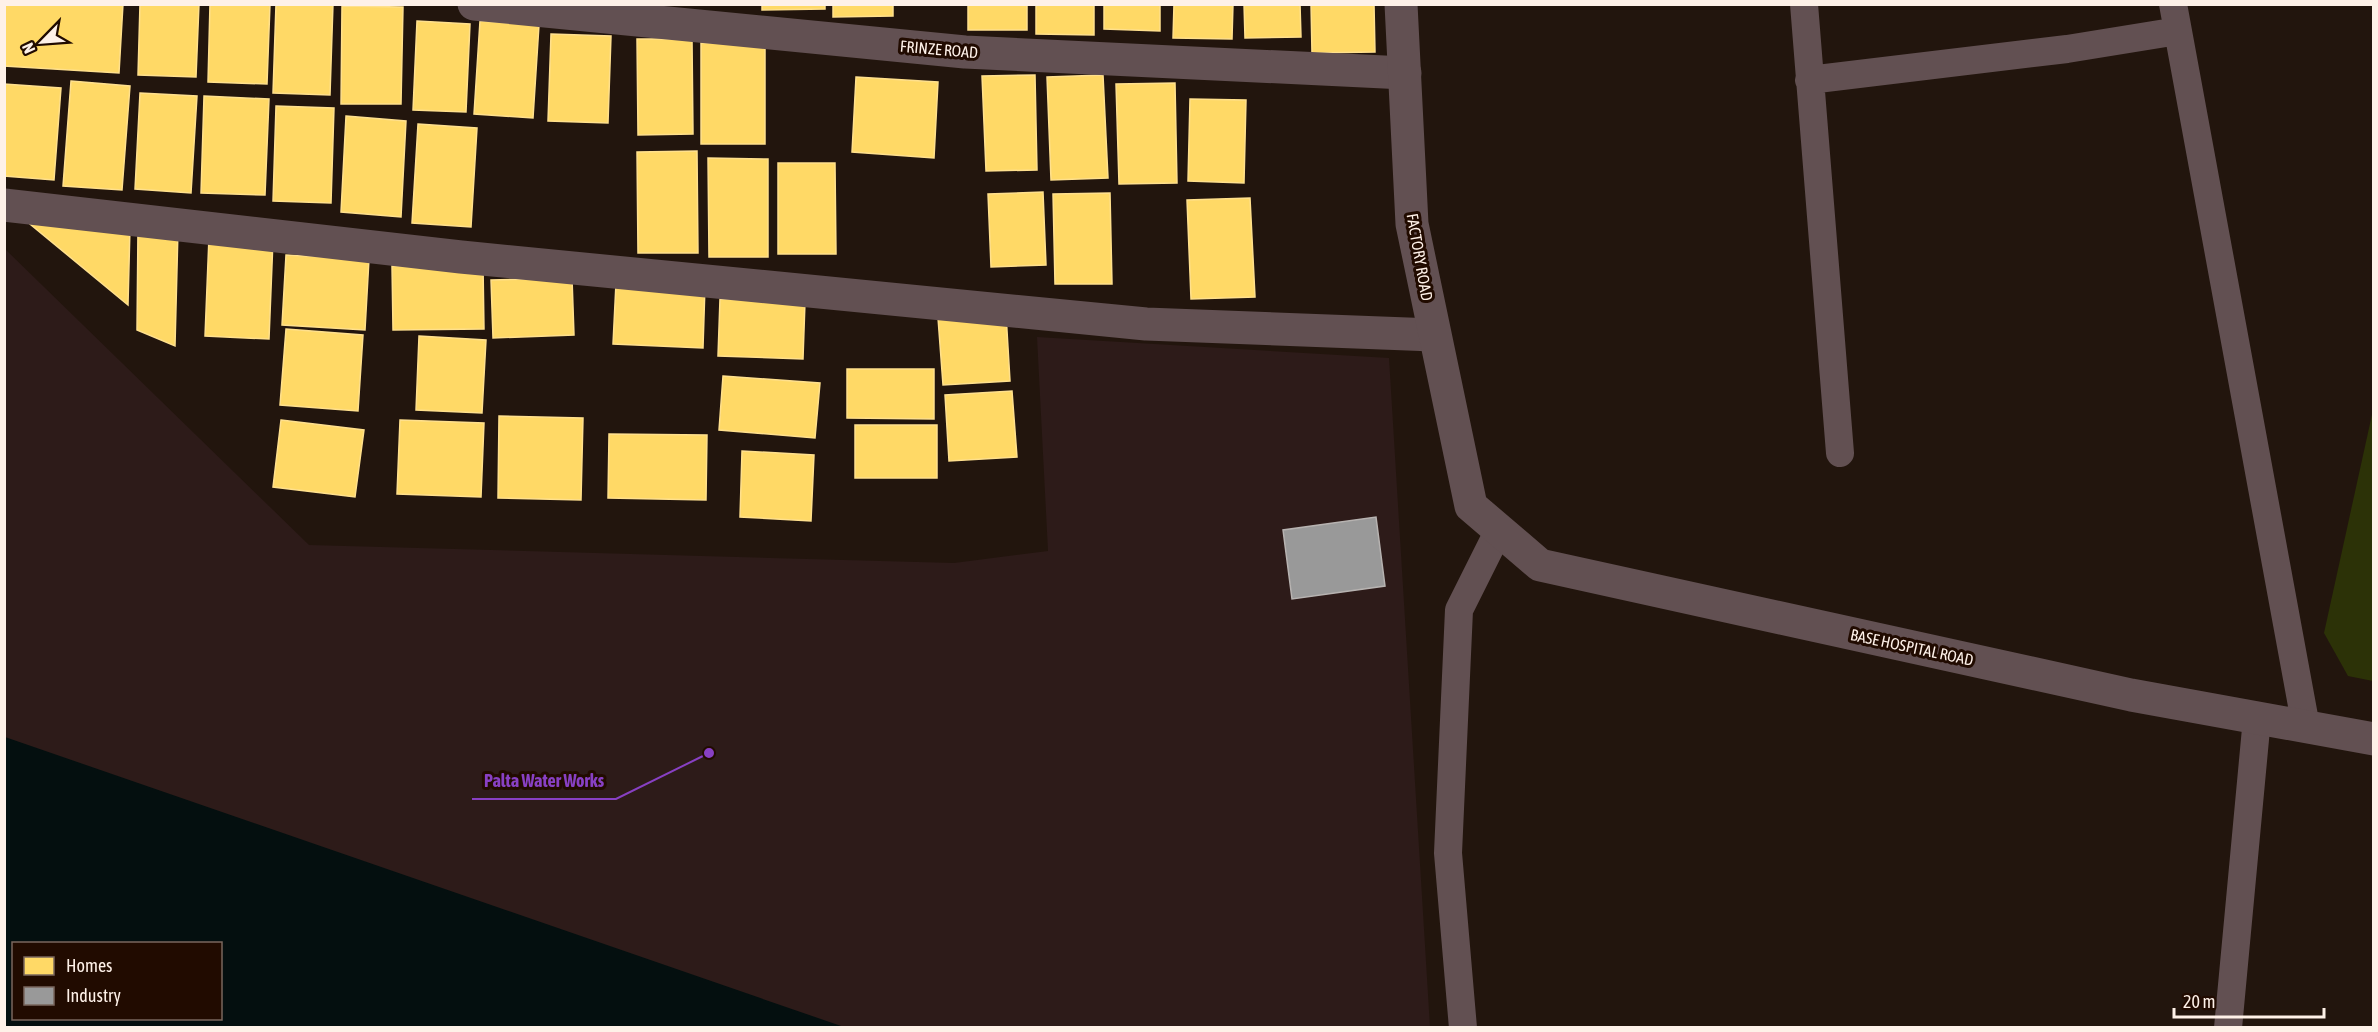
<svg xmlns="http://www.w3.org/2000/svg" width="2378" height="1032" font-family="'Asap Condensed',sans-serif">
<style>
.industrial{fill:#2d1b19;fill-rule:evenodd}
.green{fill:#2c3207}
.water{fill:#040f0f;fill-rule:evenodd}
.homes{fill:#ffd966;stroke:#ffe08d;stroke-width:1.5}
.industry{fill:#999;stroke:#b7b3b1;stroke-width:1.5}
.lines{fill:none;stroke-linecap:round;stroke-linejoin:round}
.service{stroke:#625052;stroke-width:28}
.minor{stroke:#625052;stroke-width:33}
.tertiary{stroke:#625052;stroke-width:33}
.labels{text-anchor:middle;stroke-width:6;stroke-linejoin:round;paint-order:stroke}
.street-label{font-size:16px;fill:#fef1e8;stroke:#210b00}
.leader{fill:none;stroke:#8840c3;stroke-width:2}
.callout-dot{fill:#8840c3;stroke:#210b00;stroke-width:2}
.callout-label{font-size:18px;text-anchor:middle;font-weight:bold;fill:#8840c3;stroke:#210b00;stroke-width:6;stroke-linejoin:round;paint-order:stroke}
</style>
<rect width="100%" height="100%" fill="#22150d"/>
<!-- industrial -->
<path class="industrial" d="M4,248L309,545L954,563L1048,551L1037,337L1389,358L1430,1027H5ZM14,944H220V1018H14Z"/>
<!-- green -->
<path class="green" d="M2373,410L2374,681H2373L2348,676L2324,633Z"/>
<!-- water -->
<path class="water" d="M5,737L844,1027H5ZM14,944H220V1018H14Z"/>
<!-- homes -->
<path class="homes" d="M4,4H123L119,73L4,66Z
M140,4H199L196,77L138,75Z
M210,4H270L267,84L208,82Z
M276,4H333L330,95L273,93Z
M762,4H825V9L762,10Z
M833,4H893V16L833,17Z
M968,4H1027V30H968Z
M1036,4H1094V35L1036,34Z
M1104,4H1160V31L1104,29Z
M1174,4H1233L1232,39L1173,38Z
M1244,4H1300L1301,37L1245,38Z
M1311,4H1374L1375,52L1312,53Z
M342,6L403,7L401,104H341Z
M417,21L470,24L466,112L413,110Z
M480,21L539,25L533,118L474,114Z
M551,34L611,36L608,123L548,121Z
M637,39H692L693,134L638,135Z
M701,43H765V144H701Z
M1035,75L1037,170L986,171L982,76Z
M1103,75L1108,178L1051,180L1047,77Z
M856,77L938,82L934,158L852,152Z
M71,81L130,86L122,190L63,186Z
M1175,83L1177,183L1119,184L1116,84Z
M4,84L61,88L54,180L4,176Z
M140,93L197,96L191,193L135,189Z
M204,96L269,99L265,195L201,193Z
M1190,99L1246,100L1244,183L1188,181Z
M276,106L334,108L331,203L273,201Z
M346,116L406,121L401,217L341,212Z
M418,124L477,128L471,227L412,223Z
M697,151L698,253H638L637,152Z
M708,158L768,159V257H709Z
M778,163H835L836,254H778Z
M1043,192L1046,265L991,267L988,194Z
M1110,193L1112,284H1055L1053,194Z
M1250,198L1255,297L1191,299L1187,200Z
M30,224L130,227L128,305Z
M138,229L178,230L175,346L137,330Z
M209,237L273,240L269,339L205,336Z
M286,255L369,259L365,330L282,325Z
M483,265L484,329L393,330L392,266Z
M572,278L574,335L493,338L491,280Z
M616,283L705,286L703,348L613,344Z
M720,299L805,302L803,359L718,356Z
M1006,314L1010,381L943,385L938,318Z
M286,329L363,335L358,411L280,405Z
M419,336L486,340L482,413L416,410Z
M847,369H934V419L847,418Z
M723,376L820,383L815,438L719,430Z
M1012,391L1017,457L949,461L945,395Z
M499,416L583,418L581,500L498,498Z
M281,420L364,430L355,497L273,487Z
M400,420L484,423L481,497L397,494Z
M855,425H937V478H855Z
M609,434L707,435L706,500L608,498Z
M742,451L814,455L811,521L740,517Z"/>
<!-- industry -->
<path class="industry" d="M1376,517L1385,586L1292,599L1283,530Z"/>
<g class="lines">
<!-- service -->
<path class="service" d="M1804,4L1840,453
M2173,4L2306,727
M1809,80L2067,49L2178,31
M1463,1028L1448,853L1459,610L1499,530
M2228,1028L2257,718"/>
<!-- minor -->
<path class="minor" d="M474,4L965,52L1405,73
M4,205L461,257L1146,324L1434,335"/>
<!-- tertiary -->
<path class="tertiary" d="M1401,4L1412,224L1471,506L1540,565L2131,695L2374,739"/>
</g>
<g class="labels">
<!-- street labels -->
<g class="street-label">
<text transform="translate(939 49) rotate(5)" y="6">FRINZE ROAD</text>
<text transform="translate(1420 257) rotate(80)" y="6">FACTORY ROAD</text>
<text transform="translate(1912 647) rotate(12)" y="6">BASE HOSPITAL ROAD</text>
</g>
</g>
<!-- callouts -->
<path class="leader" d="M709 753L616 799H472"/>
<circle class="callout-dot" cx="709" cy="753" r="6"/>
<g class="callout-label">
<text x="544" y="787">Palta Water Works</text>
</g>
<!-- border -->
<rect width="2378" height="1032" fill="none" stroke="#fef1e8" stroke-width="12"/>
<!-- legend -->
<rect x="12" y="942" width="210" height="78" fill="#210b00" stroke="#79675d" stroke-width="1.5"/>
<rect x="24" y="957" width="30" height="18" fill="#ffd966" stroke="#79675d" stroke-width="1.5"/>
<text x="66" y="972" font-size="18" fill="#fef1e8">Homes</text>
<rect x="24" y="987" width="30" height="18" fill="#999999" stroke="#79675d" stroke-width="1.5"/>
<text x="66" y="1002" font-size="18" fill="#fef1e8">Industry</text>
<!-- north arrow -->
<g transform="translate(42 42) rotate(245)" stroke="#210b00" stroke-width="4.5" paint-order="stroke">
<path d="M0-4.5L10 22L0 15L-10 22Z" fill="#fef1e8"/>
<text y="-9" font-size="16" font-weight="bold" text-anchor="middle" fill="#fef1e8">N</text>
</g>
<!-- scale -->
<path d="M2174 1008v9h150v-9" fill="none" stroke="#fef1e8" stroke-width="3"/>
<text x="2183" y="1008" font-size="18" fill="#fef1e8" stroke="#210b00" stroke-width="4.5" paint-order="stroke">20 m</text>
</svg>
